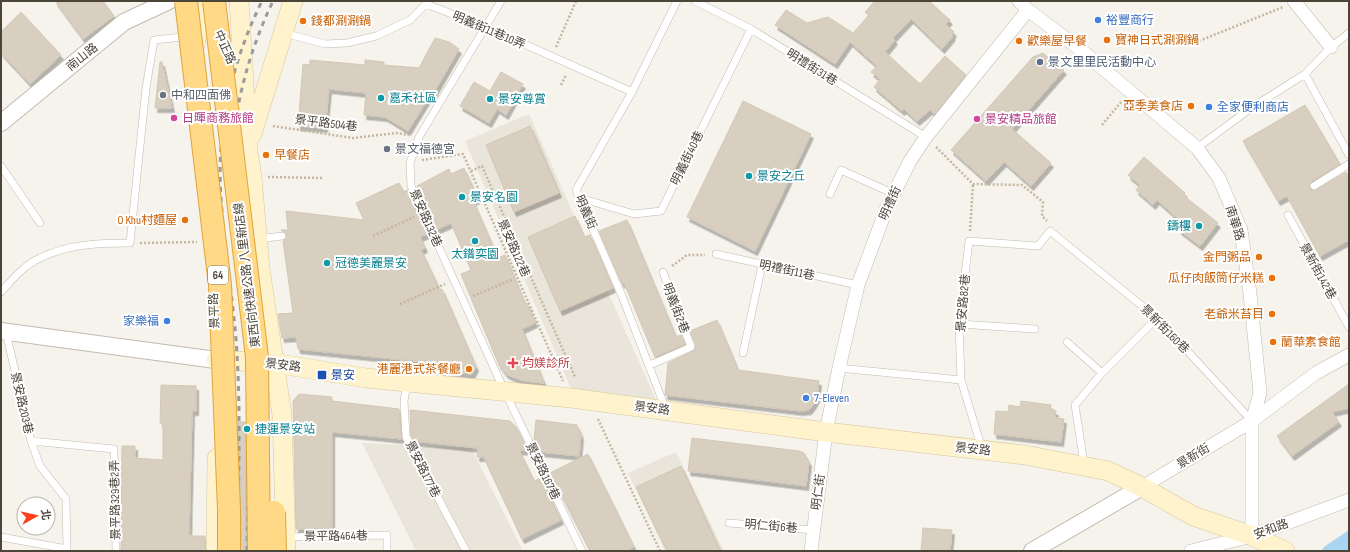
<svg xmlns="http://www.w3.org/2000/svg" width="1350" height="552" font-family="'Sofia Sans Condensed','Noto Sans TC',sans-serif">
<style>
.residential{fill:#eae5da}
.water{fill:#a9d4f2}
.building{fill:#d8cfc1;stroke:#d3c7b4;filter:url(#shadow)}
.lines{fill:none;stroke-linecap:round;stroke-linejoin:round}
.service-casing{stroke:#c2bbae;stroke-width:8}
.minor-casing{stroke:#c2bbae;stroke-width:14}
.tertiary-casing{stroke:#c2bbae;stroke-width:18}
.secondary-casing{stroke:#d6c79b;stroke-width:20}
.path{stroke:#c4b79f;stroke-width:2.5;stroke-dasharray:2 2;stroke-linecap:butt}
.service{stroke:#fff;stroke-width:7}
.minor{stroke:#fff;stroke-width:13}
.tertiary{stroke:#fff;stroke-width:16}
.secondary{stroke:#fff3cd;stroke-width:19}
.rail{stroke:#9a9a9a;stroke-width:3;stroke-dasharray:5 5;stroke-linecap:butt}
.trunk-bridge-casing{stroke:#e0a43c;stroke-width:24;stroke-linecap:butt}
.trunk-bridge{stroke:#ffd985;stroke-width:22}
.shop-dot{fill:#3f7fe0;stroke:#fff;stroke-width:1.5}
.food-dot{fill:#e8710a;stroke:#fff;stroke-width:1.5}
.service-dot{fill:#5c6f8a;stroke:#fff;stroke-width:1.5}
.worship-dot{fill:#6b7280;stroke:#fff;stroke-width:1.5}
.culture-dot{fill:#0f9aa8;stroke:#fff;stroke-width:1.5}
.hotel-dot{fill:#d1479c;stroke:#fff;stroke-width:1.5}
.health-dot{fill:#e0444e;stroke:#fff;stroke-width:1.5}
.transit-dot{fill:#1a4fb4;stroke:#fff;stroke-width:1.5}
.labels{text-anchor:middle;stroke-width:4;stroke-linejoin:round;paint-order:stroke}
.shield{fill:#fff;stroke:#817c74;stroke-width:1}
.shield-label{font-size:11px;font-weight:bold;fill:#4b4439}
.shop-label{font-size:12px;fill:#366cbe;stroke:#fff;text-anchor:start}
.food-label{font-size:12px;fill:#c56008;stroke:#fff;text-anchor:end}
.street-label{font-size:12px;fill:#4b4439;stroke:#fff}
.service-label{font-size:12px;fill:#4e5e75;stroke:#fff;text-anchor:start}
.worship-label{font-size:12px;fill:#5b616d;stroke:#fff;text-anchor:start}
.culture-label{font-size:12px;fill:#0d838f;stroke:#fff;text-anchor:start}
.hotel-label{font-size:12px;fill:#b23c85;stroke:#fff;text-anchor:start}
.health-label{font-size:12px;fill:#be3a42;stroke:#fff;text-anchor:start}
.transit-label{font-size:12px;fill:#164399;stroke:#fff;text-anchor:start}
</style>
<defs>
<filter id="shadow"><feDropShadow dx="2.5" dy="4.5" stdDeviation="0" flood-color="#0004"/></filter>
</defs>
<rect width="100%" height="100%" fill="#f6f3ec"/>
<!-- residential -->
<path class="residential" d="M529,114L656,400L572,391L465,141Z
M362,443L471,448L523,551H416Z
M676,452L724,551H665L628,473Z"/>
<!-- water -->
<path class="water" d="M1349,530V551H1321L1324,547Z"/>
<!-- building -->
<path class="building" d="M55,1H103L114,16L83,39Z
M875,1H929L950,20L946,24L954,32L952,35L953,36L942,49L911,19L893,38L895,40L885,52L920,84L945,56L966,75L935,114L930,110L917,121L904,109L902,111L874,87L880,79L871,72L877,66L850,42L835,64L775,25L786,10L807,23L828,17L853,33L869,15L865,12Z
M21,12L61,55L30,84L1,53V32Z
M435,38L449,42L459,49L432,96L430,95L408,131L385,117L364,115L366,93L329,89L325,128L298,126L303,64L310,65V60L365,65V60L384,62V65L419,68Z
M1043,53L1064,70L1012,129L1051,163L1031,186L1004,162L986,181L951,150L1033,57Z
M160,62H162L172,108H155Z
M501,72L523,84L506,115L497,109L489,123L460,106L474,82L490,91Z
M743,101L811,134L755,251L687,217Z
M1305,105L1340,164L1311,182L1310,188L1312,191L1316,190L1346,172L1349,178V240L1320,256L1287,196L1278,201L1243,141Z
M530,126L559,193L514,212L486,145Z
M1144,157L1185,193L1183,195L1218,223L1200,246L1179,230L1184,224L1157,200L1153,205L1136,190L1140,185L1128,175Z
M464,168L478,199L473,201L498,258L505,255L525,304L527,303L535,323L522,329L544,383L525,381L515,378L506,374L499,365L461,274L471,270L451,223L436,230L417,186L449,169L451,174Z
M399,183L404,192L407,190L427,234L420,237L425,248L421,250L440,290L442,289L476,367L472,374L427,369L423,362L298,349L296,337L282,338L278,314L293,313L283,241L286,238L287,235L281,230H288L286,211L364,220L356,203Z
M575,216L584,237L590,235L613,288L560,311L528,237Z
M627,220L676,337L681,335L685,344L655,357L624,283L622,284L599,231Z
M717,320L738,370L819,381L817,398L813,405L809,410L801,411L665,395L668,363L695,350L696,345L690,331Z
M1349,384V408L1332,412L1339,422L1292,456L1277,436Z
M161,385L196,386V411H192L189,536H205V551H121L122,446H135V458L163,460V423H160Z
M299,394L332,397V401L399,409L402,439L332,432V528L296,529L293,401Z
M1021,401L1051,405L1050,410L1056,411L1055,418L1064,419L1061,442L994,434L996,411L1008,412L1009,405L1020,407Z
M410,410L510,421L516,427L528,451L519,450L534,481L541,478L561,520L522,539L485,460V457H477L478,448L414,441L411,436Z
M536,420L577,425L581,435L579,456L540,452L534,441Z
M238,422H245L246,551H242Z
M692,438L799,451L804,453L809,462L806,486L688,471Z
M588,454L634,547L626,551H590L550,473Z
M681,466L720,551H667L636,487Z
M923,528L952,530L950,551H921Z"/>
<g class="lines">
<!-- service casing -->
<g class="service-casing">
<path id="service" d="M501,1L419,137L410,163L411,186L505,392L582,551
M695,1L751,29L926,137
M284,33L325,44L347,43L376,36L410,20L426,4L486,27L632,92
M1305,74L1349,155
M1197,148L1251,108L1305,74L1331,47L1349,33
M1,166L40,223
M1314,186L1349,164
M830,194L841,170L894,194
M580,198L634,214L661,211L751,29
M1288,215L1349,327
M258,239L282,236
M716,254L858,285
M1,292C12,280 24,265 40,258C68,244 100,243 130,243L146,88L154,40L182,37
M959,324L1035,329
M6,332L31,441L114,449L116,551
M1067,342L1102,373
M743,353L762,265
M650,365L691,347L663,272
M839,368L961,380
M407,383L404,401L406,437L466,551
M666,410L622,296L576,190L632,92L677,1
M982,449L961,380L959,324L969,241L1038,246L1050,231L1157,318L1252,421
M1084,464L1075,405L1102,373L1157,318
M729,523L813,530
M1,537L67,549L66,499L40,466L31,441
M287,537L387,535V551"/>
</g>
<!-- minor casing -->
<g class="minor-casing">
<path id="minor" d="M1019,1L1028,10L1081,50L1197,148L1219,178L1241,230L1250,294L1260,393L1252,421V536
M1294,1L1331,47
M1142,487L1252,421L1316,373L1349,355
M811,551L826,432L839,368L858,285L887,207L910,161L926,137L1028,10
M1191,551L1252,536L1349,500"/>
</g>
<!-- tertiary casing -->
<g class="tertiary-casing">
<path id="tertiary" d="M1,123L124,22L169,1
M1,331L216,360
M1032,551L1142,487"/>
</g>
<!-- secondary casing -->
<g class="secondary-casing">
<path id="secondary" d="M239,1L248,151L252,177L260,269L282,415L286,551
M195,45L203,1
M252,134L293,1
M216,360L274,363L366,378L571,398L826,432L1025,455L1108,471L1142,487L1193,516L1252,536L1285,551
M216,551L217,458"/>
</g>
<!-- path -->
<path class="path" d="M1199,41L1283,7
M556,47L576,1
M561,85L566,75
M1102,125L1121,102
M273,126L353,138L396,133L409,135
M936,147L973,184L1022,185L1043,202L1042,216L1047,221
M422,160L463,154L563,381
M471,171L482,166L575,377
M268,177L322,178
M970,231L973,184
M373,236L414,217
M140,243L197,242
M672,266L687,255H705
M473,296L514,279
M400,304L445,284
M598,419L660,551"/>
<!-- service -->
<use href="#service" class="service"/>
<!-- minor -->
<use href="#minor" class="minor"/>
<!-- tertiary -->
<use href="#tertiary" class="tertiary"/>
<!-- secondary -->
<use href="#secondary" class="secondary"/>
<!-- rail -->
<path class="rail" d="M238,551C238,486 241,420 237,354C234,302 224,250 221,197C216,129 232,62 262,1
M247,551C248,485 251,417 246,351C243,299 232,247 231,194C229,127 244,62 273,1"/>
<!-- trunk-bridge casing -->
<g class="trunk-bridge-casing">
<path id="trunk-bridge" d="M186,1L220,285L229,510V551
M214,1L257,357L259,551
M274,512L275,551"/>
</g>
<!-- trunk-bridge -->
<use href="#trunk-bridge" class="trunk-bridge"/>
</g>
<!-- markers -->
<g class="shop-dot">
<circle cx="1098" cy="20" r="4"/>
<circle cx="1209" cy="107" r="4"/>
<circle cx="167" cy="321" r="4"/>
<circle cx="806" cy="398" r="4"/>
</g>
<g class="food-dot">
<circle cx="303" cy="21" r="4"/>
<circle cx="1107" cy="40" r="4"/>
<circle cx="1019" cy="41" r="4"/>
<circle cx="1191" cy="106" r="4"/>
<circle cx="266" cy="155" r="4"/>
<circle cx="185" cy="220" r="4"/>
<circle cx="1259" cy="257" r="4"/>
<circle cx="1272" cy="278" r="4"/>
<circle cx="1272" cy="314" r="4"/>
<circle cx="1273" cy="342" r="4"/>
<circle cx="469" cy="369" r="4"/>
</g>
<circle class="service-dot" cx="1040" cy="62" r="4"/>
<g class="worship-dot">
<circle cx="163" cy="95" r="4"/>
<circle cx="387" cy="149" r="4"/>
</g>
<g class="culture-dot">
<circle cx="381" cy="98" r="4"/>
<circle cx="490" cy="99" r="4"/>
<circle cx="749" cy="176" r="4"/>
<circle cx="462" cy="197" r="4"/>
<circle cx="1199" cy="226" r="4"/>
<circle cx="475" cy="241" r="4"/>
<circle cx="327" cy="263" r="4"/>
<circle cx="247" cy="429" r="4"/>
</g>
<g class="hotel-dot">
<circle cx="174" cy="118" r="4"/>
<circle cx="977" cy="119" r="4"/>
</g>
<path class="health-dot" d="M511 357h4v4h4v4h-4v4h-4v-4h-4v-4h4z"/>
<rect class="transit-dot" x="317" y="370" width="10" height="10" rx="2"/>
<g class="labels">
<!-- shield labels -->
<rect class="shield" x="208" y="266" width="20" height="18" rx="3"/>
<g class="shield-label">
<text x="218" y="279">64</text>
</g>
<!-- shop labels -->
<g class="shop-label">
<text x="1106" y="24">裕豐商行</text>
<text x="1217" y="111">全家便利商店</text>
<text x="159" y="325" text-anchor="end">家樂福</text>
<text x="814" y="402">7-Eleven</text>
</g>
<!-- food labels -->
<g class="food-label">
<text x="311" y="25" text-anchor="start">錢都涮涮鍋</text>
<text x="1115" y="44" text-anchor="start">寶神日式涮涮鍋</text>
<text x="1027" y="45" text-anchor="start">歡樂屋早餐</text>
<text x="1183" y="110">亞季美食店</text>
<text x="274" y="159" text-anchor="start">早餐店</text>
<text x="177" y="224">O Khu村麵屋</text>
<text x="1251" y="261">金門粥品</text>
<text x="1264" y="282">瓜仔肉飯筒仔米糕</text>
<text x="1264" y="318">老爺米苔目</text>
<text x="1281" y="346" text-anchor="start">蘭華素食館</text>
<text x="461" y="373">港麗港式茶餐廳</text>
</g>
<!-- street labels -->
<g class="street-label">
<text transform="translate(489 30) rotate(23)" y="4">明義街11巷10弄</text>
<text transform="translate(225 47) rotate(66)" y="4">中正路</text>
<text transform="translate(82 57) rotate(-39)" y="4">南山路</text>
<text transform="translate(812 67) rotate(32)" y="4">明禮街31巷</text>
<text transform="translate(326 123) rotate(7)" y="4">景平路504巷</text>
<text transform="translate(687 158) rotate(-64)" y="4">明義街40巷</text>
<text transform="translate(890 203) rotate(-66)" y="4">明禮街</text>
<text transform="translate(586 212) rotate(67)" y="4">明義街</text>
<text transform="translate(426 218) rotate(66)" y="4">景安路132巷</text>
<text transform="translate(1235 223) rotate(72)" y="4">南華路</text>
<text transform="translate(514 248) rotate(66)" y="4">景安路122巷</text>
<text transform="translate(787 270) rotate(12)" y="4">明禮街11巷</text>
<text transform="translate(1318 271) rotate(61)" y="4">景新街142巷</text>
<text transform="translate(247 275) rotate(-97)" y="4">東西向快速公路 八里新店線</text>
<text transform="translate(963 303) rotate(-85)" y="4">景安路82巷</text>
<text transform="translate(676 308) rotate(69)" y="4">明義街2巷</text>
<text transform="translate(214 311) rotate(-92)" y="4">景平路</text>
<text transform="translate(1165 329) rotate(45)" y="4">景新街160巷</text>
<text transform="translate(283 365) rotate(7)" y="4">景安路</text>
<text transform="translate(22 403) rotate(77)" y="4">景安路203巷</text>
<text transform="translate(652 408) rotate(7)" y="4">景安路</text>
<text transform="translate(973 449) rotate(6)" y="4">景安路</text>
<text transform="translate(1193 456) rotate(-31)" y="4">景新街</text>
<text transform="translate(423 469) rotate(63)" y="4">景安路177巷</text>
<text transform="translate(543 471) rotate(64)" y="4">景安路167巷</text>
<text transform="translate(818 492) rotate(-82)" y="4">明仁街</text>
<text transform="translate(115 500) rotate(-91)" y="4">景平路329巷2弄</text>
<text transform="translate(771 526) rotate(5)" y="4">明仁街6巷</text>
<text transform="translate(1271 529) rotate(-20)" y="4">安和路</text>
<text transform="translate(336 536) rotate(-1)" y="4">景平路464巷</text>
</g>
<!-- service labels -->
<g class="service-label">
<text x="1048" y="66">景文里里民活動中心</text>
</g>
<!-- worship labels -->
<g class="worship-label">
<text x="171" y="99">中和四面佛</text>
<text x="395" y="153">景文福德宮</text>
</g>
<!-- culture labels -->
<g class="culture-label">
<text x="389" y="102">嘉禾社區</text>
<text x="498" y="103">景安尊賞</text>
<text x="757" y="180">景安之丘</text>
<text x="470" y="201">景安名園</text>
<text x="1191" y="230" text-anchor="end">鑄樓</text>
<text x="475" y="258" text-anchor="middle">太鐠奕園</text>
<text x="335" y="267">冠德美麗景安</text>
<text x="255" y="433">捷運景安站</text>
</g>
<!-- hotel labels -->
<g class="hotel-label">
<text x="182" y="122">日暉商務旅館</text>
<text x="985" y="123">景安精品旅館</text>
</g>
<!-- health labels -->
<g class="health-label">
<text x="522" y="367">均媄診所</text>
</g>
<!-- transit labels -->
<g class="transit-label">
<text x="331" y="379">景安</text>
</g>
</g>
<!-- border -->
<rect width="1350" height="552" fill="none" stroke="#4b4439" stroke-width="4"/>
<!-- north arrow -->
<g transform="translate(36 516) rotate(82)"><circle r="19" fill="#ffffff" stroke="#b7b4b0"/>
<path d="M0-3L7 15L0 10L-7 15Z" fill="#fc3f1d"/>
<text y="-6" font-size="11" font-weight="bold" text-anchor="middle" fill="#4b4439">北</text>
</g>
</svg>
